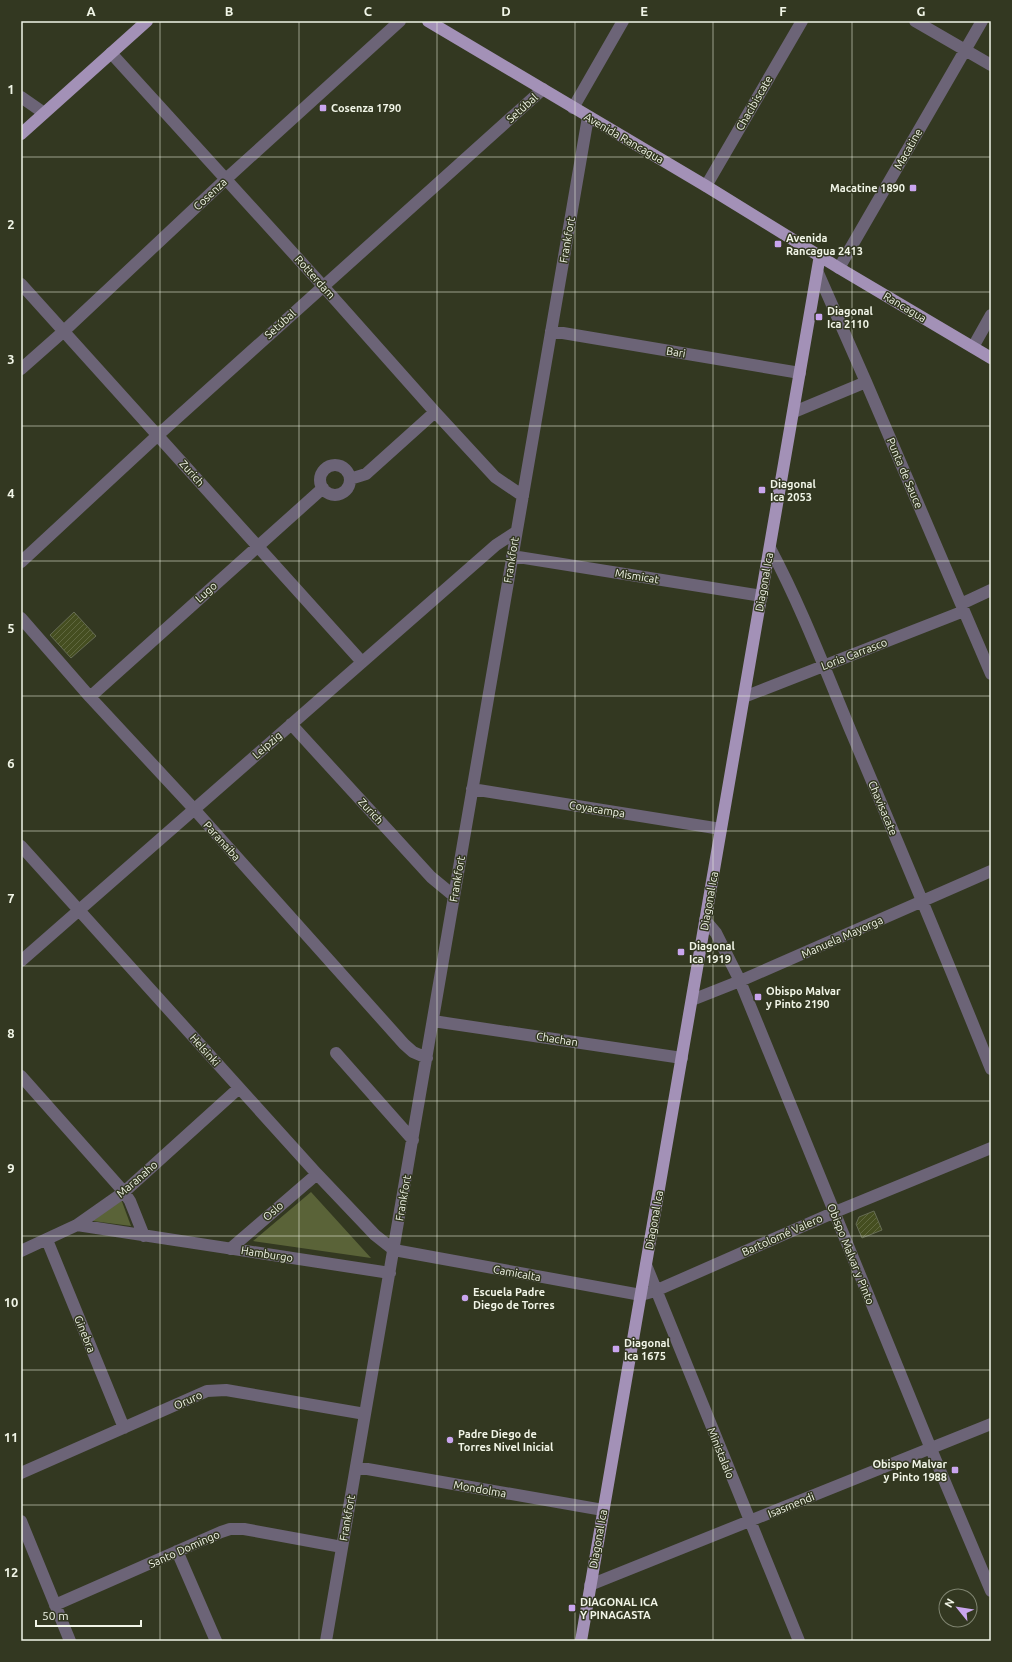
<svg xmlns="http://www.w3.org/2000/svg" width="1012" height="1662" font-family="Ubuntu,sans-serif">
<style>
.green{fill:#5a6338}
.building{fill:url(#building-hatch);stroke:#666c54}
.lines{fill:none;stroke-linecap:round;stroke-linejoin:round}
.minor{stroke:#6c6477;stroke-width:12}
.major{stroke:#a391b7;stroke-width:12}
.grid{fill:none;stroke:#f1f5e7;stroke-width:1;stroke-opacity:0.55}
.poi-dot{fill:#c9a5ee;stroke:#333821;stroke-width:1.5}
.labels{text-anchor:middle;stroke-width:3;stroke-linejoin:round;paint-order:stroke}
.street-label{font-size:11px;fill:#f1f5e7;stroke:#333821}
.poi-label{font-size:11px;font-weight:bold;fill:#f1f5e7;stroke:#333821;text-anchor:start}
.neatline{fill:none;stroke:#f1f5e7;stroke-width:1.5}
.grid-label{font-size:13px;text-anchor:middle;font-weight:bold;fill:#f1f5e7}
</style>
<defs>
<pattern id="building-hatch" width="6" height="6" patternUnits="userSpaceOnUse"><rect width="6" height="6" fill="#454e20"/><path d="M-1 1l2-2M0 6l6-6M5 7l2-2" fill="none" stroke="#606840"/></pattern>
</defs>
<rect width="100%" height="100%" fill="#333821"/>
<!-- green -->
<path class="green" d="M311,1192L371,1258L253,1241Z
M121,1199L131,1226L93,1221Z"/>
<!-- building -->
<path class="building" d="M74,612L96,636L71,658L50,635Z
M874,1211L882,1230L862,1238L856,1224L859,1217Z"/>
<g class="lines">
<!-- minor -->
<path class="minor" d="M915,21L991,65
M111,53L323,286L435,412L495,477L523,496
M21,97L44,113
M573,108L623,21
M706,186L802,21
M839,268L982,21
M818,273L866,382L991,674
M21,284L362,662
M551,331L800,373
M973,347L991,315
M21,369L64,331L226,179L400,21
M794,412L866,382
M320 480a15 15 0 1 1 30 0a15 15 0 1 1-30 0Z
M350,479L366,474L435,412
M770,548C802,608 826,672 852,734C899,845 946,957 991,1069
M512,556L762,596
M21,562L158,435L543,89
M961,604L991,590
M21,618L90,697L194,809L404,1044L413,1052L427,1058
M90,697L323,488
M744,697L964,611
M291,724L431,877L454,896
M472,789L721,829
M21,846L317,1174L375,1235L394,1250L641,1295L655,1291L835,1212L991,1148
M705,920L716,933L740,981L931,1449L991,1591
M21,961L496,545L516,532
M692,1000L740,981L991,871
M433,1021L682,1058
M336,1053L413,1140
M21,1076L124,1192L130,1201L144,1236
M77,1225L390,1273
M47,1240L124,1428
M230,1249L317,1174
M21,1251L77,1225L124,1192L239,1088
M646,1265L799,1641
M356,1467L603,1510
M21,1473L207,1391L226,1390L365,1414
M21,1521L70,1641
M177,1551L216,1641
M590,1585L991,1424
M55,1605L221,1532L230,1529H244L342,1547
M326,1641L588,117"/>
<!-- major -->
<path class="major" d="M428,21L706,186L839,268L991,358
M21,134L147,21
M581,1641L820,255"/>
</g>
<!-- grid -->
<path class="grid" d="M160,21V1641M299,21V1641M437,21V1641M575,21V1641M713,21V1641M852,21V1641M21,157H991M21,292H991M21,426H991M21,561H991M21,696H991M21,831H991M21,966H991M21,1101H991M21,1236H991M21,1370H991M21,1505H991"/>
<!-- markers -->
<g class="poi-dot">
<rect x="319" y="104" width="8" height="8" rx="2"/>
<rect x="909" y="184" width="8" height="8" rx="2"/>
<rect x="774" y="240" width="8" height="8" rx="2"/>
<rect x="815" y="313" width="8" height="8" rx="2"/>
<rect x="758" y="486" width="8" height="8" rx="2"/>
<rect x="677" y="948" width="8" height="8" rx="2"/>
<rect x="754" y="993" width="8" height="8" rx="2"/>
<circle cx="465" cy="1298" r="4"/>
<rect x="612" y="1345" width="8" height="8" rx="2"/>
<circle cx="450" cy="1440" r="4"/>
<rect x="951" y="1466" width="8" height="8" rx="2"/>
<rect x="568" y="1604" width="8" height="8" rx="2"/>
</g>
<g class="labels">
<!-- street labels -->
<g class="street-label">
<text transform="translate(754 103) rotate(-60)" y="4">Chacibiscate</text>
<text transform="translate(522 108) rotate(-42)" y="4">Setúbal</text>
<text transform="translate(624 138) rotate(30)" y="4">Avenida Rancagua</text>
<text transform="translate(908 149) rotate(-60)" y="4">Macatine</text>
<text transform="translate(210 194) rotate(-43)" y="4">Cosenza</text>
<text transform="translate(567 240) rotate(-80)" y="4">Frankfort</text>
<text transform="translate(315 277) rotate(48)" y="4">Rotterdam</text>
<text transform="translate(905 307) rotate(31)" y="4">Rancagua</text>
<text transform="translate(280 324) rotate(-42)" y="4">Setúbal</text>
<text transform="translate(676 352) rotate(9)" y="4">Bari</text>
<text transform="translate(192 473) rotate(48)" y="4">Zurich</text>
<text transform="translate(905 473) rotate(67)" y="4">Punta de Sauce</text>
<text transform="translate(511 560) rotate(-81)" y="4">Frankfort</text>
<text transform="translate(637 576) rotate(9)" y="4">Mismicat</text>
<text transform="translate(764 582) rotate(-80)" y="4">Diagonal Ica</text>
<text transform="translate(206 592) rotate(-42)" y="4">Lugo</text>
<text transform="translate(854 654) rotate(-21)" y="4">Loria Carrasco</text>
<text transform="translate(267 745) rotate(-41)" y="4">Leipzig</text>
<text transform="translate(883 808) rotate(67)" y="4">Chavisacate</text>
<text transform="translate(597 809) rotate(9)" y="4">Coyacampa</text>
<text transform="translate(371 811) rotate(47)" y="4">Zurich</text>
<text transform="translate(222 841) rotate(48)" y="4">Paranaiba</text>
<text transform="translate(457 879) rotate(-80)" y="4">Frankfort</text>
<text transform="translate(709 901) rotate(-80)" y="4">Diagonal Ica</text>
<text transform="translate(842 937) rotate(-24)" y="4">Manuela Mayorga</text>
<text transform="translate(557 1039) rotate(9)" y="4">Chachan</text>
<text transform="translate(205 1050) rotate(48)" y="4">Helsinki</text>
<text transform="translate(137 1179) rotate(-41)" y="4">Maranaho</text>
<text transform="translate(403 1198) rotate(-80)" y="4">Frankfort</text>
<text transform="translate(273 1211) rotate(-41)" y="4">Oslo</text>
<text transform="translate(654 1220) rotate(-80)" y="4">Diagonal Ica</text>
<text transform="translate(782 1235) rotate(-24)" y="4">Bartolomé Valero</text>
<text transform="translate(267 1254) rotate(9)" y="4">Hamburgo</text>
<text transform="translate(851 1254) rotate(68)" y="4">Obispo Malvar y Pinto</text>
<text transform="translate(517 1273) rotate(10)" y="4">Camicalta</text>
<text transform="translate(85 1334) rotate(68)" y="4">Ginebra</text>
<text transform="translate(188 1400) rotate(-24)" y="4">Oruro</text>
<text transform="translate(721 1453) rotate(68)" y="4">Ministalalo</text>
<text transform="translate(480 1489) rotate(10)" y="4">Mondolma</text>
<text transform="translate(791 1505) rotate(-22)" y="4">Isasmendi</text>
<text transform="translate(347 1518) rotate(-80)" y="4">Frankfort</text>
<text transform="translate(598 1539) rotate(-80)" y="4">Diagonal Ica</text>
<text transform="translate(184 1549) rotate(-24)" y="4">Santo Domingo</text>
</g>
<!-- poi labels -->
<g class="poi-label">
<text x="331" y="112">Cosenza 1790</text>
<text x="905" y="192" text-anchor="end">Macatine 1890</text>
<text x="786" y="242">Avenida<tspan x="786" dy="13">Rancagua 2413</tspan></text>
<text x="827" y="315">Diagonal<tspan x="827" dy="13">Ica 2110</tspan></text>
<text x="770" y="488">Diagonal<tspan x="770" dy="13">Ica 2053</tspan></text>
<text x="689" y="950">Diagonal<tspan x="689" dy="13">Ica 1919</tspan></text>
<text x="766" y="995">Obispo Malvar<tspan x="766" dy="13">y Pinto 2190</tspan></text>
<text x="473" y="1296">Escuela Padre<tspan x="473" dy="13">Diego de Torres</tspan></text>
<text x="624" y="1347">Diagonal<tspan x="624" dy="13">Ica 1675</tspan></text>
<text x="458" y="1438">Padre Diego de<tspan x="458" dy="13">Torres Nivel Inicial</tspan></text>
<text x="947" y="1468" text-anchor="end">Obispo Malvar<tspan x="947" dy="13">y Pinto 1988</tspan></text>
<text x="580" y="1606">DIAGONAL ICA<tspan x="580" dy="13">Y PINAGASTA</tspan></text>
</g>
</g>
<!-- border -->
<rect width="1012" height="1662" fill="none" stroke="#333821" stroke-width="44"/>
<!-- north arrow -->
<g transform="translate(958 1608) rotate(300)"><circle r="19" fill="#333821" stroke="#7f8470"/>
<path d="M0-3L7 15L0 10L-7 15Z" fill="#c9a5ee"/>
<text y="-6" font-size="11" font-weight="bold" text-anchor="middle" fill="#f1f5e7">N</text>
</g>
<!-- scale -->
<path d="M36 1620v6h105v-6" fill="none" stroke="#f1f5e7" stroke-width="2"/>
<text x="42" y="1620" font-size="12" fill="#f1f5e7" stroke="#333821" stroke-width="3" paint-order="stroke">50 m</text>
<rect x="22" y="22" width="968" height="1618" class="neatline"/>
<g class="grid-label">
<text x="91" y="16">A</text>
<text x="229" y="16">B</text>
<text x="368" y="16">C</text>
<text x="506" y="16">D</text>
<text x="644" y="16">E</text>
<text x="783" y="16">F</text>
<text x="921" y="16">G</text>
<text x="11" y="94">1</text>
<text x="11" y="229">2</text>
<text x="11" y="364">3</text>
<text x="11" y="498">4</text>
<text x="11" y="633">5</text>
<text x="11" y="768">6</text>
<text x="11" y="903">7</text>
<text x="11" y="1038">8</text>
<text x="11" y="1173">9</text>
<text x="11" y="1307">10</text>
<text x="11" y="1442">11</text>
<text x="11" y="1577">12</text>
</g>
</svg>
